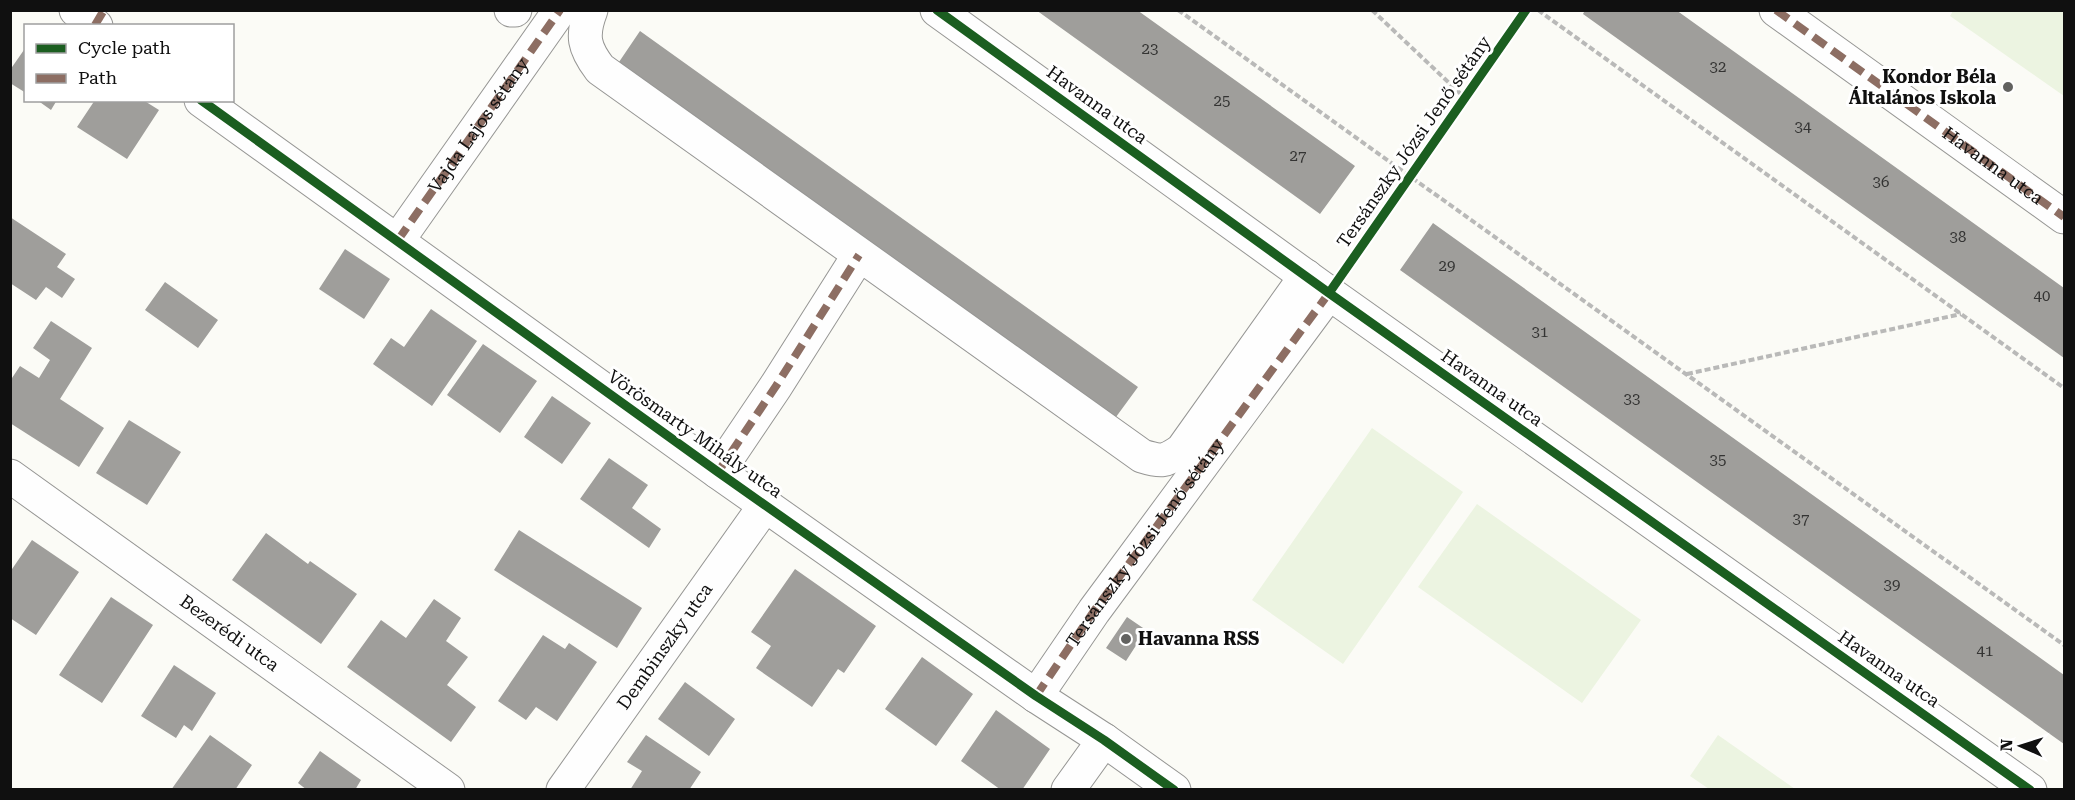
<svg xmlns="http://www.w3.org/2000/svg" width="2075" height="800" font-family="'Roboto Serif',serif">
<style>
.pitch{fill:#ecf4e1}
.building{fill:#9f9e9b}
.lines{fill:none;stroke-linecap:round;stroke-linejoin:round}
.minor-casing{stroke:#969694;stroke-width:35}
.path{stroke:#b9b9b8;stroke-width:4;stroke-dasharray:6 3;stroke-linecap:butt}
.minor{stroke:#fefefe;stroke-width:33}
.quiet{stroke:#8d6e63;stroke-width:8;stroke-dasharray:15 8;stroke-linecap:butt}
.cycleway-casing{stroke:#fff;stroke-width:13}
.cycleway{stroke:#1b5e20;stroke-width:9}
.poi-dot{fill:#626260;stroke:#fff;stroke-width:2}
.labels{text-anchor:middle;stroke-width:6;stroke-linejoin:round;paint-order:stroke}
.number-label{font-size:15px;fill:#343433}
.poi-label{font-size:18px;font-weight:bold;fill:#101010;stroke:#fff;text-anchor:end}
.street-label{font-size:18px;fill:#101010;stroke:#fff}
</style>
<rect width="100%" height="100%" fill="#fbfbf6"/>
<!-- pitch -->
<path class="pitch" d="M1953,11H2064V96L1950,16Z
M1372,428L1463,492L1343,664L1252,600Z
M1477,504L1641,620L1582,703L1418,587Z
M1718,735L1795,789H1709L1690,776Z"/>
<!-- building -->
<path class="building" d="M1036,10H1137L1355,166L1320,214Z
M1585,10H1676L2064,288V358L1583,14Z
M640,31L1138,387L1116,417L619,62Z
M26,47V93L10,83V70Z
M37,100H57L51,110Z
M95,100H143L159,110L127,159L77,127Z
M10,217L66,254L57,267L75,279L62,298L46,287L36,300L10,283Z
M1433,223L2064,675V744L1400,270Z
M345,249L390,279L364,319L319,289Z
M165,282L218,320L198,348L145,310Z
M431,309L477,341L432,406L373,364L391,338L404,347Z
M51,321L92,348L60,399L104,428L79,467L10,423V381L20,366L39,378L50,360L33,348Z
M483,344L537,381L500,433L447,395Z
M552,396L591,423L562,464L524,437Z
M129,420L181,452L147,505L96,473Z
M609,458L648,485L632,508L661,529L649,548L580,499Z
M519,530L642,608L617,648L494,570Z
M266,533L308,564L310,561L357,594L321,644L232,580Z
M32,540L79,572L36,635L10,618V572Z
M795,569L876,626L844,673L838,669L812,707L756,668L771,646L751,632Z
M111,597L153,625L102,703L59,675Z
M434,599L461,618L446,641L468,657L447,685L476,707L451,742L347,667L381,620L406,638Z
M1127,617L1146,630L1126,661L1106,648Z
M543,635L565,649L569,643L597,662L557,721L536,707L526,720L498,701Z
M922,657L973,694L936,746L885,709Z
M174,665L216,693L192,731L184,725L176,738L141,716Z
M685,682L735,719L709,756L658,719Z
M996,710L1050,749L1022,790H1001L961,761Z
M210,735L252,765L235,790H171Z
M646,735L701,772L689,790H630L642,771L627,762Z
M320,751L361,780L355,790H307L298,783Z"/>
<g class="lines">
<!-- minor casing -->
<g class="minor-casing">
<g id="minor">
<path d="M76,10L96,26"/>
<path d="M511,10H515"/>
<path d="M591,10C581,36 584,48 600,69L1142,456C1161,462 1165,462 1182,450L1306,276"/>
<path d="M937,10L1329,293L2030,790"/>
<path d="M1776,10L2064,217"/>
<path d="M201,100L718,472L1036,696L1104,740L1174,790"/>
<path d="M398,240L560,10"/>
<path d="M718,472L776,386L859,255"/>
<path id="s1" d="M10,476L448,790"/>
<path d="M1036,696L1094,611L1329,293"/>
<path id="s2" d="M563,790L766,504"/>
<path d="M1068,790L1104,740"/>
</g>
</g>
<!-- path -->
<path class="path" d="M1178,10L2064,645
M1372,10L1465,98
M1538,10L2064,388
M1687,374L1961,314"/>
<!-- minor -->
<use href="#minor" class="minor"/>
<!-- quiet -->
<g class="quiet">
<path id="s3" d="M1776,10L2064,217"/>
<path d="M95,25L104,10"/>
<path id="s4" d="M398,240L560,10"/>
<path d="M718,472L776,386L859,255"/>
<path id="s5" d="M1036,696L1094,611L1329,293"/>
</g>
<!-- cycleway casing -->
<g class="cycleway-casing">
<path id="cycleway" d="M937,10L1329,293L2030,790
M201,100L718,472L1036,696L1104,740L1174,790
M1329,293L1526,10"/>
</g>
<!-- cycleway -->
<use href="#cycleway" class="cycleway"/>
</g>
<!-- markers -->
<g class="poi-dot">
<circle cx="2008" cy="87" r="6"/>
<circle cx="1126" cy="639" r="6"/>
</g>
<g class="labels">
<!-- number labels -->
<g class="number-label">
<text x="1150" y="54">23</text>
<text x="1718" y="72">32</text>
<text x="1222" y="106">25</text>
<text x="1803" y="132">34</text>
<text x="1298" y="161">27</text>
<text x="1881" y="187">36</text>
<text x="1958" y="242">38</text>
<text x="1447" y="271">29</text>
<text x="2042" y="301">40</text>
<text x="1540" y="337">31</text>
<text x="1632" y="404">33</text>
<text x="1718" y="465">35</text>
<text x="1801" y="524">37</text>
<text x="1892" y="590">39</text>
<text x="1985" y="656">41</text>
</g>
<!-- poi labels -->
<g class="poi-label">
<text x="1996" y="83">Kondor Béla<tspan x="1996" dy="21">Általános Iskola</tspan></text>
<text x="1138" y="645" text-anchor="start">Havanna RSS</text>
</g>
<!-- street labels -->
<g class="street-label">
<text transform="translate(1097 105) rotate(36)" y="6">Havanna utca</text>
<text dy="6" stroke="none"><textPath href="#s4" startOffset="140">Vajda Lajos sétány</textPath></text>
<text transform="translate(1414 142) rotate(-55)" y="6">Tersánszky Józsi Jenő sétány</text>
<text dy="6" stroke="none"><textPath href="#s3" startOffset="267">Havanna utca</textPath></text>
<text transform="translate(1492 388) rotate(35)" y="6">Havanna utca</text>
<text transform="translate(695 434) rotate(35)" y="6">Vörösmarty Mihály utca</text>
<text dy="6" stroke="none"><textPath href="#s5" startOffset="188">Tersánszky Józsi Jenő sétány</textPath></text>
<text dy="6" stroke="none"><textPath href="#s1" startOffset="270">Bezerédi utca</textPath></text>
<text dy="6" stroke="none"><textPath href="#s2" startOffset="176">Dembinszky utca</textPath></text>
<text transform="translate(1889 669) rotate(35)" y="6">Havanna utca</text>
</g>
</g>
<!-- border -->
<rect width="2075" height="800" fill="none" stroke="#101010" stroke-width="24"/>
<!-- legend -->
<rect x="24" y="24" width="210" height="78" fill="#ffffff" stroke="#9f9f9f" stroke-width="1.5"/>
<rect x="36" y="44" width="30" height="9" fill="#1b5e20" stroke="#9f9f9f" stroke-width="1.5"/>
<text x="78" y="54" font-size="18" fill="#101010">Cycle path</text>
<rect x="36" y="74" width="30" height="9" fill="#8d6e63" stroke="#9f9f9f" stroke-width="1.5"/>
<text x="78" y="84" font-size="18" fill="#101010">Path</text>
<!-- north arrow -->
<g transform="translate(2021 746) rotate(273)" stroke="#ffffff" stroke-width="4.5" paint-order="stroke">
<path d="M0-4.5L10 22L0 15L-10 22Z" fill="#101010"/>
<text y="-9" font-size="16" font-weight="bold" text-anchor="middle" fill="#101010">N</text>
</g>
</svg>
